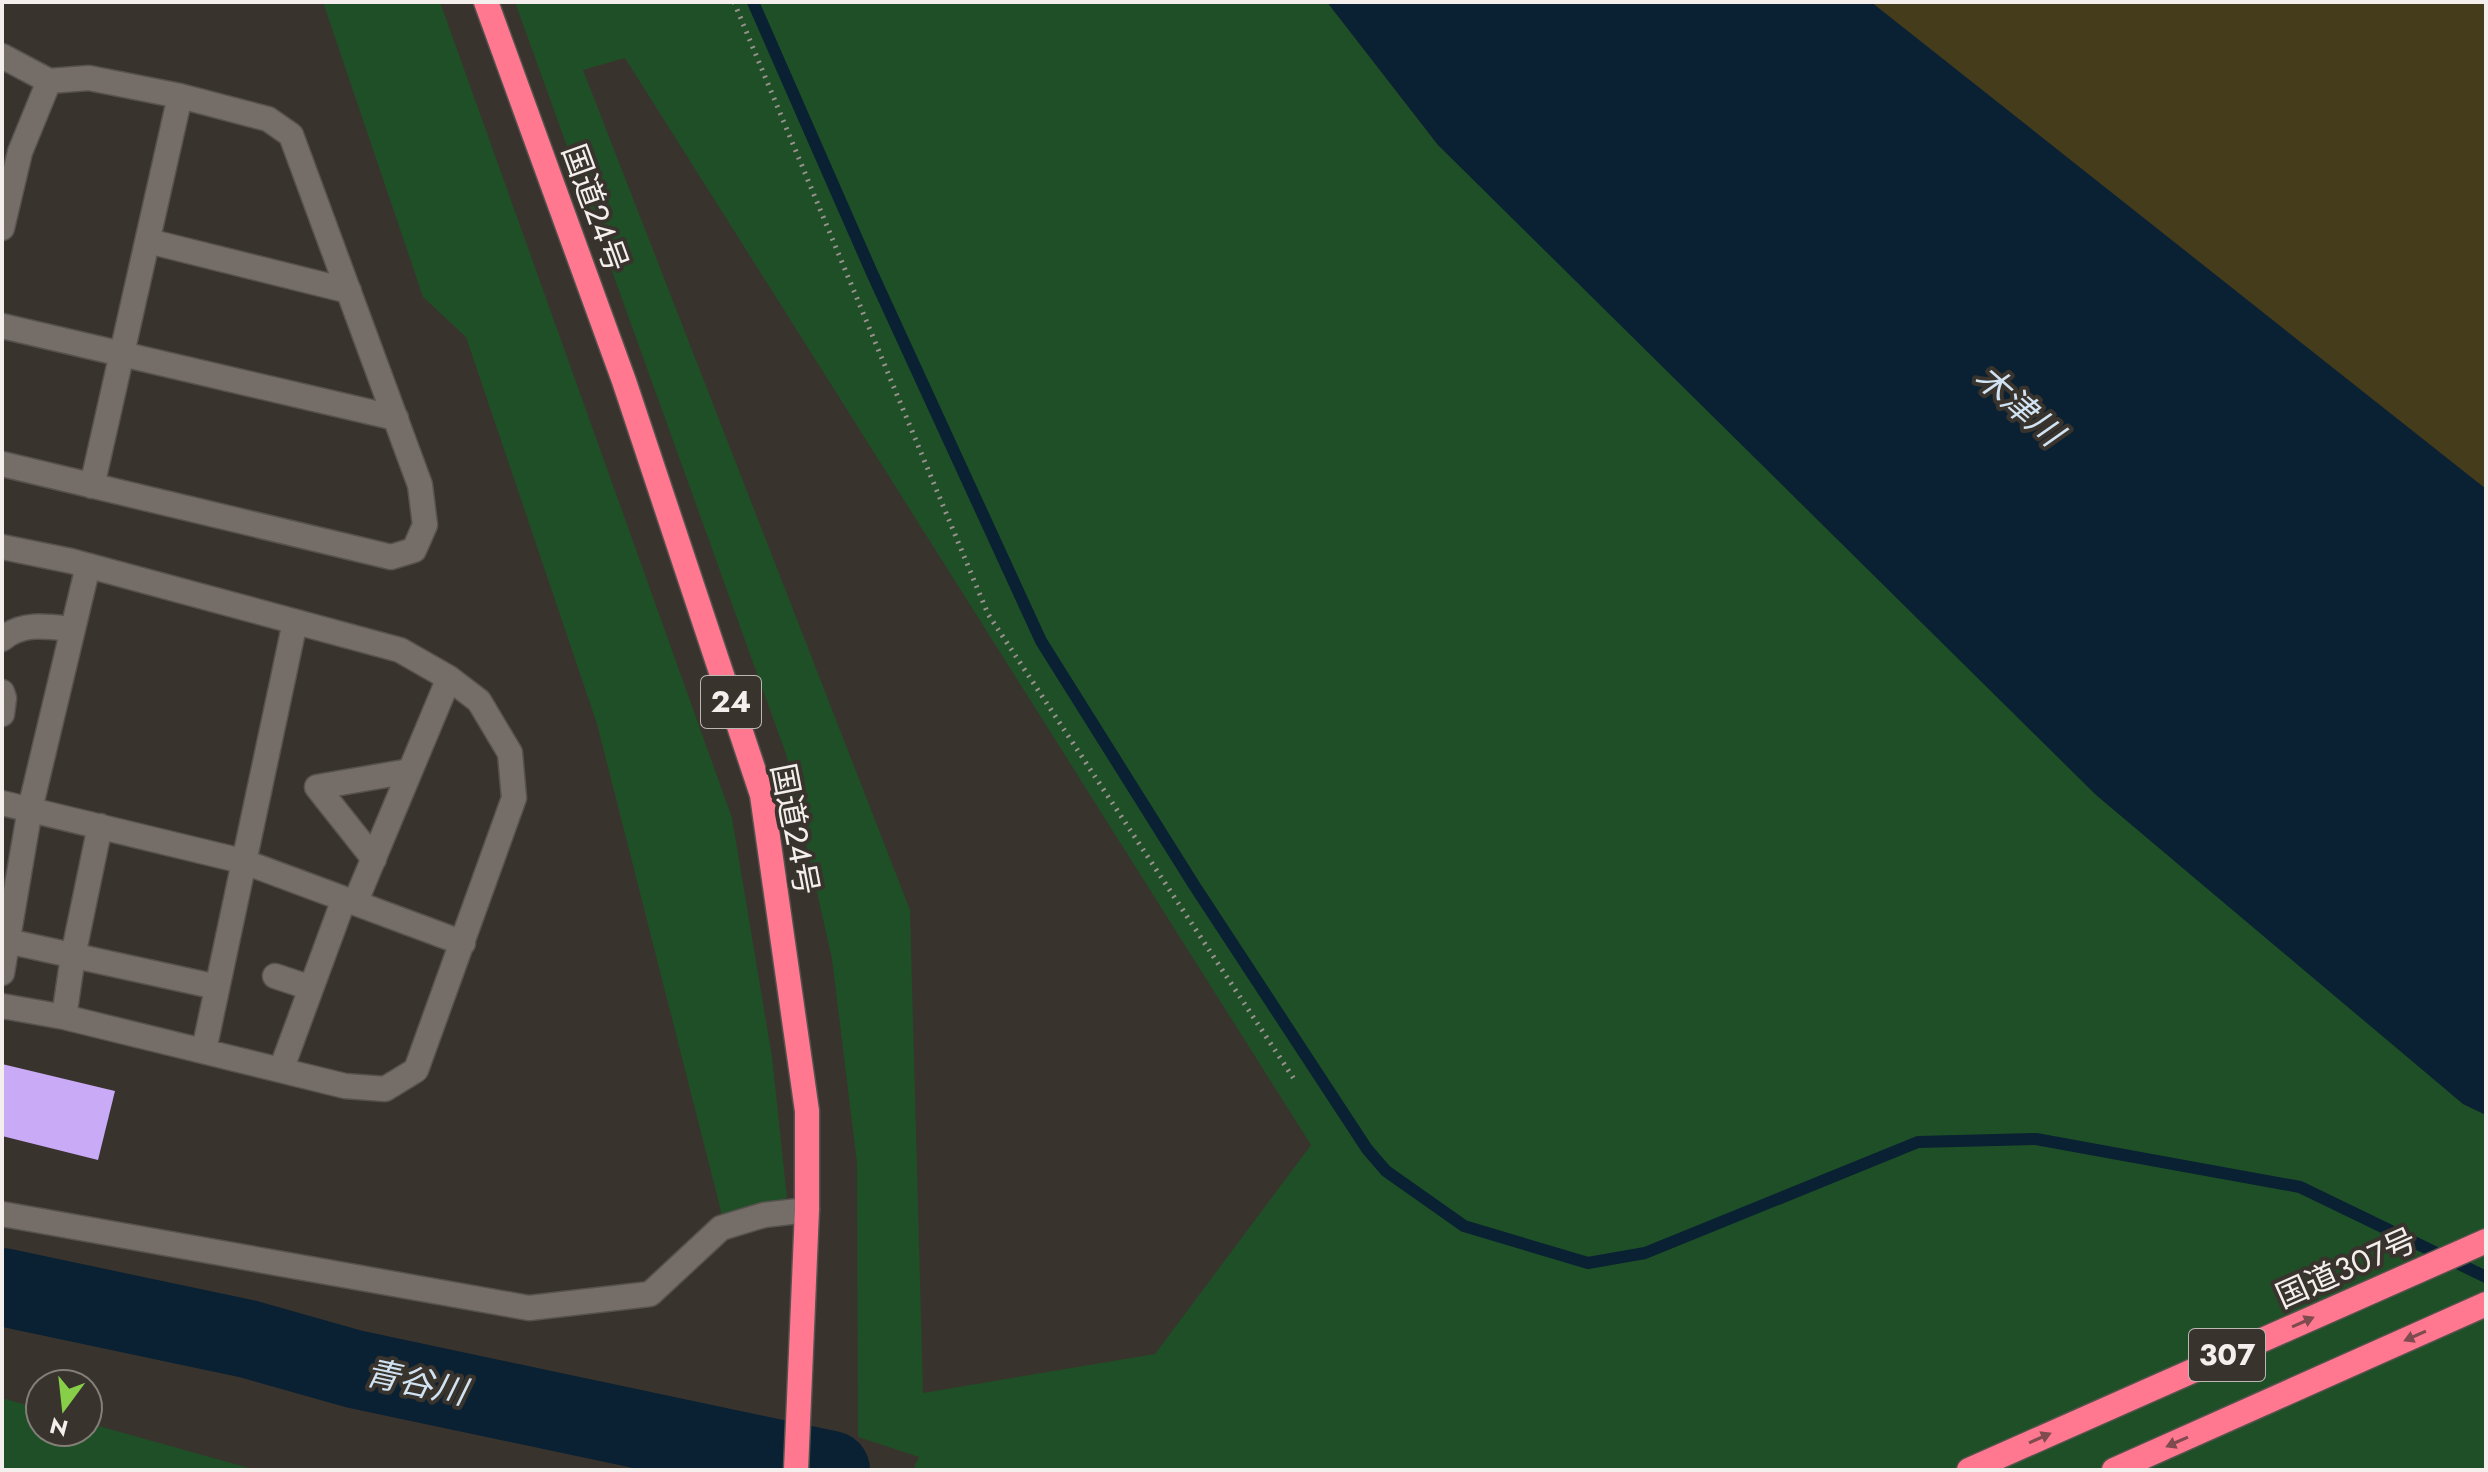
<svg xmlns="http://www.w3.org/2000/svg" width="2488" height="1472" font-family="Jost,'Noto Sans JP',sans-serif">
<style>
.green{fill:#1f4f26;fill-rule:evenodd}
.sand{fill:#443c1b}
.water{fill:#092132}
.lines{fill:none;stroke-linecap:round;stroke-linejoin:round}
.stream{stroke:#092132;stroke-width:12}
.river{stroke:#092132;stroke-width:78}
.building{fill:#c8aaf6}
.lane-casing{stroke:#57524e;stroke-width:27}
.street-casing{stroke:#57524e;stroke-width:27}
.highway-casing{stroke:#57524e;stroke-width:27}
.path{stroke:#97918d;stroke-width:5;stroke-dasharray:2 6;stroke-linecap:butt}
.lane{stroke:#756e68;stroke-width:24}
.street{stroke:#756e68;stroke-width:24}
.highway{stroke:#ff788f;stroke-width:24}
.oneway{fill:#7e4b4f}
.labels{text-anchor:middle;stroke-width:8;stroke-linejoin:round;paint-order:stroke}
.shield{fill:#39332d;stroke:#bcb7b3;stroke-width:2}
.shield-label{font-size:30px;font-weight:bold;fill:#f4efec}
.street-label{font-size:32px;fill:#f4efec;stroke:#39332d}
.water-label{font-size:34px;font-style:italic;fill:#d1e3f2;stroke:#39332d}
</style>
<rect width="100%" height="100%" fill="#39332d"/>
<!-- green -->
<path class="green" d="M323,2H440L732,818L772,1057L787,1198L722,1215L597,724L466,337L423,297Z
M515,2H1327L1438,145L2463,1104L2486,1115V1470H913L919,1457L858,1437L857,1163L832,959L786,754ZM625,58L1311,1145L1155,1354L923,1393L910,910L583,70Z
M2,1398L40,1409V1432H88V1423L256,1470H2Z"/>
<!-- sand -->
<path class="sand" d="M1871,2H2486V489Z"/>
<!-- water -->
<path class="water" d="M1327,2H1871L2486,489V1115L2463,1104L2096,795L1438,145Z"/>
<g class="lines">
<!-- stream -->
<path class="stream" d="M753,2L872,273L1041,641L1194,885L1367,1149L1386,1171L1464,1226L1588,1263L1645,1253L1918,1142L2036,1139L2300,1187L2486,1277"/>
<!-- river -->
<path class="river" d="M2,1287L248,1339L354,1369L831,1470"/>
</g>
<!-- building -->
<path class="building" d="M2,1064L115,1091L98,1160L2,1136Z"/>
<g class="lines">
<!-- lane casing -->
<g class="lane-casing">
<path id="lane" d="M2,56L49,81
M2,228L20,152L49,81L89,78L180,96L268,119L291,135L420,485L425,525L414,550L391,557L2,464
M148,241L349,291
M2,326L396,418
M92,486L180,96
M2,547L71,561L400,650L449,678L479,701L510,753L514,798L416,1070L385,1089L345,1086L64,1017L2,1006
M2,639C22,622 47,626 72,629
M2,692L4,698L2,714
M2,803L242,861L463,943
M374,859L317,787L410,771
M355,903L449,678
M7,941L217,987
M2,973L30,809L88,566
M275,976L311,988
M64,1017L73,956L100,826
M204,1050L295,622
M281,1070L344,899"/>
</g>
<!-- street casing -->
<g class="street-casing">
<path id="street" d="M2,1214L529,1308L650,1294L721,1228L764,1215L807,1210"/>
</g>
<!-- highway casing -->
<g class="highway-casing">
<path id="highway" d="M486,2L624,381L762,795L807,1111V1210L796,1470
M1969,1470L2486,1241
M2114,1470L2486,1304"/>
</g>
<!-- path -->
<path class="path" d="M734,2L988,614L1294,1079"/>
<!-- lane -->
<use href="#lane" class="lane"/>
<!-- street -->
<use href="#street" class="street"/>
<!-- highway -->
<use href="#highway" class="highway"/>
</g>
<!-- one-way arrows -->
<defs><path id="oneway-solid" d="M-6-.8H1V-3.2L6.5 0L1 3.2V.8H-6Z" transform="scale(2)"/></defs>
<g class="oneway">
<use href="#oneway-solid" transform="translate(2303 1322) rotate(-24)"/>
<use href="#oneway-solid" transform="translate(2415 1336) rotate(156)"/>
<use href="#oneway-solid" transform="translate(2040 1438) rotate(-24)"/>
<use href="#oneway-solid" transform="translate(2177 1442) rotate(156)"/>
</g>
<g class="labels">
<!-- shield labels -->
<g class="shield">
<rect x="701" y="676" width="60" height="52" rx="6"/>
<rect x="2189" y="1329" width="76" height="52" rx="6"/>
</g>
<g class="shield-label">
<text x="731" y="712">24</text>
<text x="2227" y="1365">307</text>
</g>
<!-- street labels -->
<g class="street-label">
<text transform="translate(595 208) rotate(70)" y="11">国道24号</text>
<text transform="translate(795 829) rotate(79)" y="11">国道24号</text>
<text transform="translate(2346 1268) rotate(-24)" y="11">国道307号</text>
</g>
<!-- water labels -->
<g class="water-label">
<text transform="translate(2019 405) rotate(41)" y="12">木津川</text>
<text transform="translate(416 1382) rotate(12)" y="12">青谷川</text>
</g>
</g>
<!-- border -->
<rect width="2488" height="1472" fill="none" stroke="#f4efec" stroke-width="8"/>
<!-- north arrow -->
<g transform="translate(64 1408) rotate(195)"><circle r="38" fill="#39332d" stroke="#847e79" stroke-width="2"/>
<path d="M0-6L14 30L0 20L-14 30Z" fill="#88cf49"/>
<text y="-12" font-size="22" font-weight="bold" text-anchor="middle" fill="#f4efec">N</text>
</g>
</svg>
